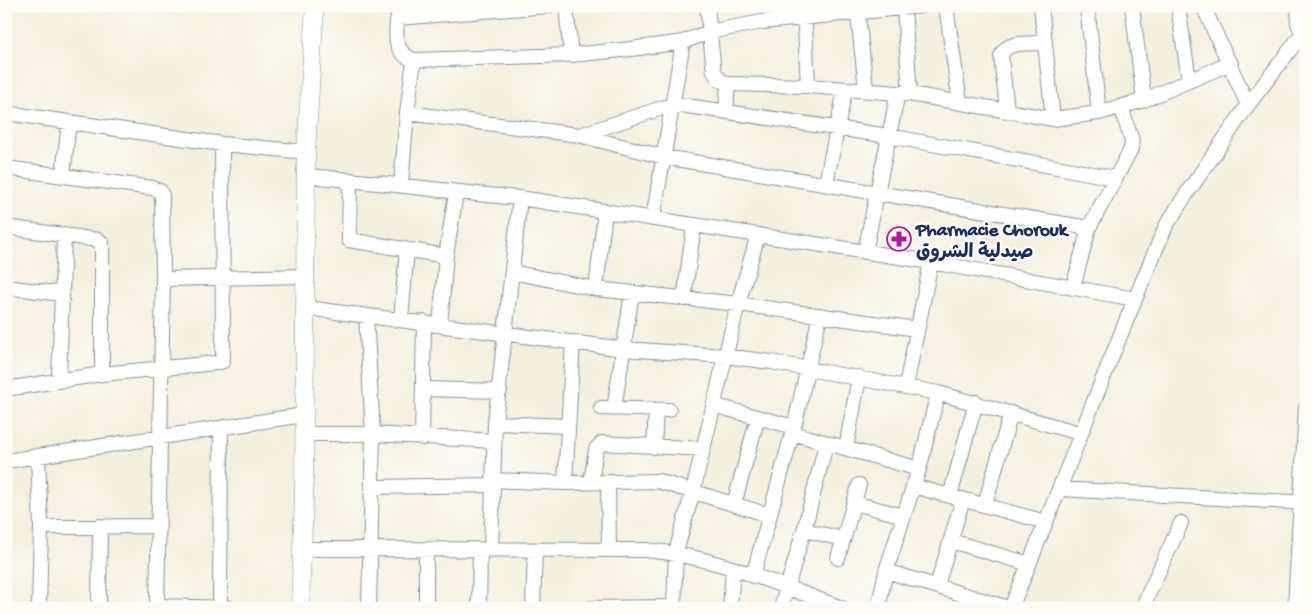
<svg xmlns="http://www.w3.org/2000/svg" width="1312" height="614" font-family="'Gochi Hand','Playpen Sans Arabic',sans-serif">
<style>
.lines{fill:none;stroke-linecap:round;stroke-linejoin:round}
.minor-casing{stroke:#888f9e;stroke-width:16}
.major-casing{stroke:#888f9e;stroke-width:19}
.minor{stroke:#fff;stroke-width:14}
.major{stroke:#fff;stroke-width:18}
.labels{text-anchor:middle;stroke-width:5;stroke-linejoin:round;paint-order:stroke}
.poi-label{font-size:19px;font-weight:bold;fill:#1b2f5e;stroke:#fdfcf7;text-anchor:start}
</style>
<rect width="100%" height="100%" fill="#fdfcf7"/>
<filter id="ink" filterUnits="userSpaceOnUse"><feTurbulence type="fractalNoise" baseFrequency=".02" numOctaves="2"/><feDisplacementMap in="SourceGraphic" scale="10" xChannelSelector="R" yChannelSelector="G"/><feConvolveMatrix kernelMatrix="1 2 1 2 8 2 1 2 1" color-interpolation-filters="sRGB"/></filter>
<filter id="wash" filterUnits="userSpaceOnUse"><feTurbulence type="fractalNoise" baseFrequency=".0096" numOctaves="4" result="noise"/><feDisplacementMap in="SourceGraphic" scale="20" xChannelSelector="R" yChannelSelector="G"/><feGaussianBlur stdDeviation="1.12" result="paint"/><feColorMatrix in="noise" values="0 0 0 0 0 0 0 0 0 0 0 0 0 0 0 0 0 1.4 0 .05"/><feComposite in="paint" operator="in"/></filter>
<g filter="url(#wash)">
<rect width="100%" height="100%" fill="#f5efdd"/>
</g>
<g filter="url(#ink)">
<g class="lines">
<!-- minor casing -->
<g class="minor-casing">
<path id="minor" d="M399,6C397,28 389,51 414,60L571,55L631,49L683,42L709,32L762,22L921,6
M566,6L571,55
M707,6L714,72L720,80L728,84L808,86
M804,6L808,86L910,94L1053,119L1099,113L1144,100L1231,63
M857,6L866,89
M946,6L960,103
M1041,6L1053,119
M1087,6L1099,113
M1132,6L1144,100
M1178,6L1189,81
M1203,6L1248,105
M1303,6C1295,16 1296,27 1306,35
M904,8L910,94
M398,18L548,6
M898,93L877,193L1089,228
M1007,110L1001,56C1006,40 1030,44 1045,43
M726,111L728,84
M6,113L222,144L306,152
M407,113L414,60
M580,135L674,104L889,136L1115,178
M6,168L152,188L160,191L162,195L163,279L157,608
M63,175L69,122
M307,176C378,182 449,192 520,198L931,262L1135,299
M350,180L349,240L446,256
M826,183L845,90
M401,184L407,113L579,135L664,157L877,193L865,252
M653,219L683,42
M6,227L98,240L102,243V374
M512,272L596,289L738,304L917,329
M163,279L306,276
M6,287L62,294
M1073,287L1089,228L1131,149L1132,141L1121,107
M596,289L605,211
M684,299L694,225
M306,308L624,349L725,356L771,362L938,393L1079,433
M366,317L373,434L369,608
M401,319L407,250
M440,325L446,256L456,193
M59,379L64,236
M906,386L931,262
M6,389L102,374L216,363L223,361L222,144
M423,389L500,391
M713,405L794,427
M601,408L669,410
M614,409L632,293
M495,423L568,426
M792,433L919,469
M303,434H373L494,441
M422,438L424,322
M654,447L656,410
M846,448L859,377
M38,457L41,527L39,608
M6,461L303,415
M493,480L565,483L658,481L769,515
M591,482L596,449L602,443L703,449
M608,482L609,550
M565,483L573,342
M913,486L1046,522
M372,487L493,485
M1060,489L1306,503
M950,496L976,402
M854,503L904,516
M734,504L758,417
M985,505L1011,413
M41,527L159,526
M804,530L843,539
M951,541L1029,564
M303,549L645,550C713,555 778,585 842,608
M491,550L495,423L520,198
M838,558L859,485
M886,571L1008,608
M753,576L794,427L820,315
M937,586L963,499
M157,606L230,608
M99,608L100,526
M220,608L221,429
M426,608V550
M479,608L480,550
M533,608L535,550
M590,608L674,607
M674,608L676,552L693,491L738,304L758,235
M730,608L733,569
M781,608L804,530L826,444
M878,608L886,571L919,469L938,393
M1011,608C1064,481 1111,352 1166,226L1183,199L1248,105L1303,33
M1142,608L1181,523
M1295,608L1306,407"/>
</g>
<!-- major casing -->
<g class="major-casing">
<path id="major" d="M300,608L304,495L306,152L315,6"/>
</g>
<!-- minor -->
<use href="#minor" class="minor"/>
<!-- major -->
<use href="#major" class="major"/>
</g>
</g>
<!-- icons -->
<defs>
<g id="pharmacy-ring" transform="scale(1.25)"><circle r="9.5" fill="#fdfcf7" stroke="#b5179e" stroke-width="1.5"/><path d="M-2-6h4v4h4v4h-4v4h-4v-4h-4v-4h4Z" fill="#b5179e"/></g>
</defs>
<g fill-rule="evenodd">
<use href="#pharmacy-ring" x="899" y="239"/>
</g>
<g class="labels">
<!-- poi labels -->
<g class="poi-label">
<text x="916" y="235">Pharmacie Chorouk<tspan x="916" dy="22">صيدلية الشروق</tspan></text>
</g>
</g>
<!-- margin -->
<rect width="1312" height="614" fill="none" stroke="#fdfcf7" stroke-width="25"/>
</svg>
